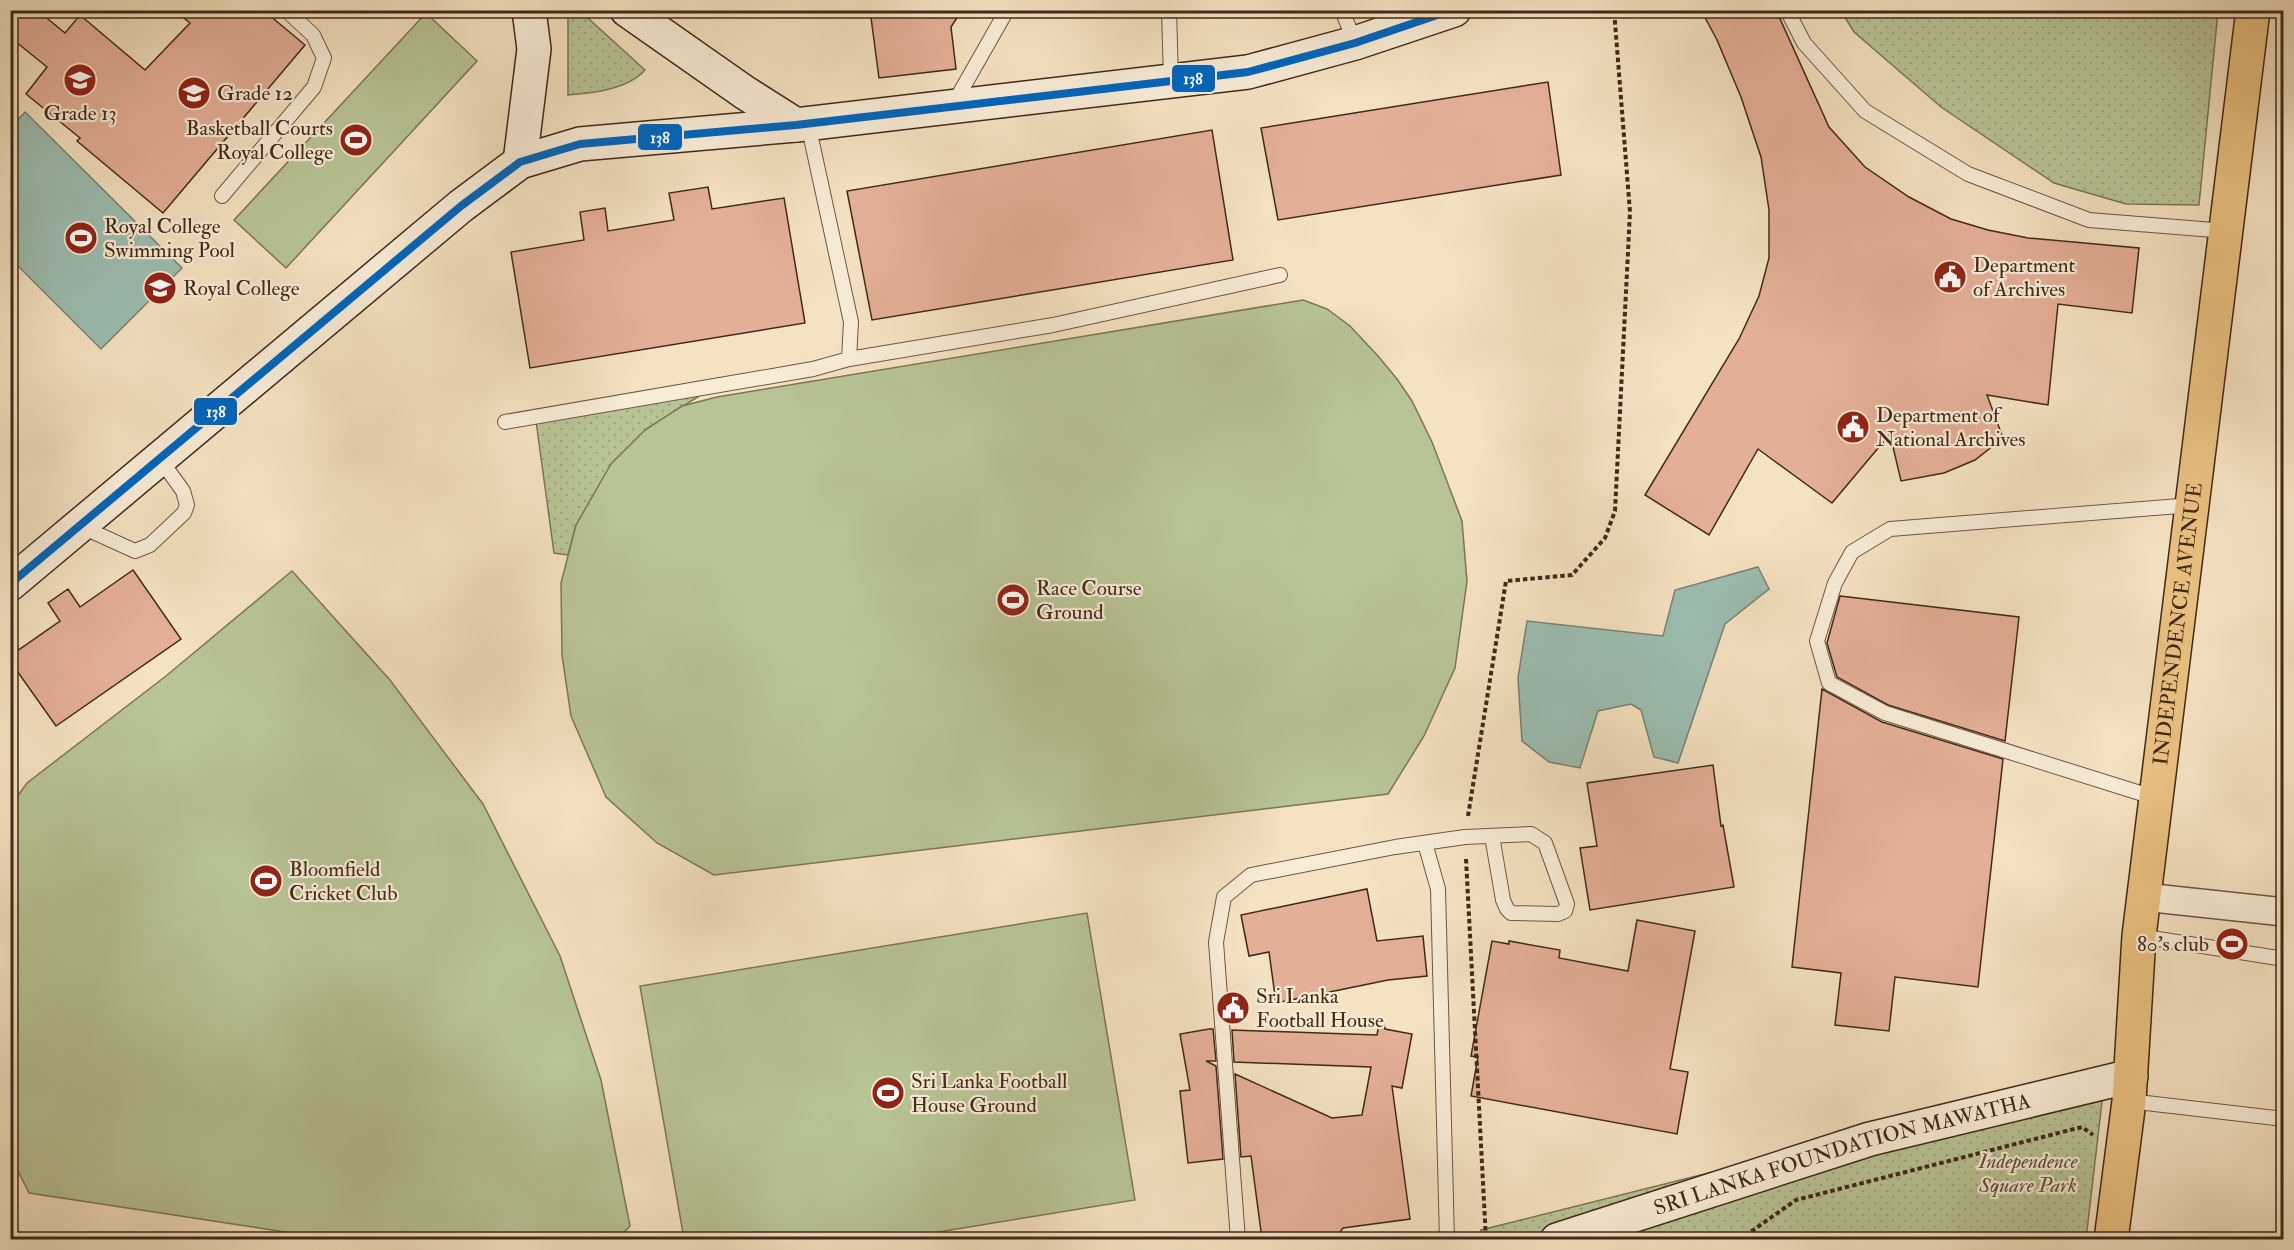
<svg xmlns="http://www.w3.org/2000/svg" width="2294" height="1250" font-family="'IM FELL Double Pica',serif">
<style>
.grass{fill:url(#grass-dots);stroke:#7c7657;stroke-width:1.5}
.garden{fill:#b8c496;stroke:#7c7657;stroke-width:1.5}
.water{fill:#9cbeb2;stroke:#788274;stroke-width:1.5}
.building{fill:#e4af97;stroke:#412918;stroke-width:1.5}
.lines{fill:none;stroke-linecap:round;stroke-linejoin:round}
.lane-casing{stroke:#6e5742;stroke-width:16}
.street-casing{stroke:#6e5742;stroke-width:30}
.secondary-casing{stroke:#412918;stroke-width:36}
.primary-casing{stroke:#412918;stroke-width:36}
.path{stroke:#412918;stroke-width:4;stroke-dasharray:4.5 3;stroke-linecap:butt}
.lane{stroke:#f8ecd7;stroke-width:14}
.street{stroke:#f8ecd7;stroke-width:27}
.secondary{stroke:#f8ecd7;stroke-width:33}
.primary{stroke:#eac181;stroke-width:33}
.bus-1-casing{stroke:#f8ecd7;stroke-width:12}
.bus-1{stroke:#0065bd;stroke-width:8}
.labels{text-anchor:middle;stroke-width:4.5;stroke-linejoin:round;paint-order:stroke}
.poi-label{font-size:21px;fill:#412918;stroke:#f8ecd7;text-anchor:start}
.street-label{font-size:21px;fill:#412918;stroke:#f8ecd7}
.park-label{font-size:21px;font-style:italic;fill:#5f5038;stroke:#f8ecd7}
.line-badge{stroke:#f8ecd7;stroke-width:2}
.badge-label{font-size:16px;text-anchor:middle;font-weight:bold;fill:#fff}
</style>
<defs>
<pattern id="grass-dots" width="8" height="8" patternUnits="userSpaceOnUse" patternTransform="scale(1.5)"><rect width="8" height="8" fill="#b8c496"/><path d="M2 2h.1M6 6h.1" fill="none" stroke="#9fa881" stroke-width="1.8" stroke-linecap="round"/></pattern>
</defs>
<rect width="100%" height="100%" fill="#f5e2c2"/>
<filter id="stains"><feTurbulence type="fractalNoise" baseFrequency=".00333" numOctaves="4"/><feColorMatrix values="0 0 0 0 .2 0 0 0 0 .09 0 0 0 0 .02 0 0 0 .5 -.17"/></filter>
<radialGradient id="worn" r=".72"><stop offset=".6" stop-color="#630" stop-opacity="0"/><stop offset="1" stop-color="#630" stop-opacity=".3"/></radialGradient>
<!-- grass -->
<path class="grass" d="M575,10L580,11L645,70C627,90 592,93 568,95V13Z
M1841,11H2218L2199,205L2126,204L2054,183L1941,107L1854,32Z
M704,393L645,430L576,525L568,555L554,553L536,421Z
M2103,1093L2086,1239L1477,1240L1481,1230L1792,1152Z"/>
<!-- garden -->
<path class="garden" d="M426,13L477,61L286,268L234,220Z
M1303,300L1327,309L1350,326L1378,356L1397,379L1412,401L1432,442L1462,521L1467,581L1455,668L1424,736L1388,794L714,875L657,843L606,797L571,716L562,655L561,583L576,525L611,464L645,430L682,406L717,397Z
M292,571L390,680L483,804L560,956L601,1080L630,1226L618,1239H331L29,1193L11,1157V805L27,783L166,676Z
M1087,913L1135,1200L895,1239H684L640,986Z"/>
<!-- water -->
<path class="water" d="M25,112L182,268L101,349L11,259V127Z
M1758,567L1769,589L1725,624L1678,763L1654,757L1641,710L1631,704L1598,711L1580,768L1549,762L1522,741L1518,678L1527,621L1663,636L1675,590Z"/>
<!-- building -->
<path class="building" d="M10,10H37L65,33L80,15L145,70L190,23L174,10H263L305,45L163,213L77,141L80,138L26,94L47,67L10,37Z
M870,10H962L951,27L956,69L879,78Z
M1701,10H1776L1829,127L1865,167L1909,197L1951,219L1988,230L2028,238L2139,248L2132,313L2058,304L2048,405L1987,395L2003,438L1975,460L1944,473L1901,481L1890,434L1832,503L1758,449L1709,535L1645,495L1739,339L1759,296L1769,258V210L1761,157L1741,97L1717,40Z
M1548,82L1561,175L1278,220L1261,128Z
M1212,130L1233,260L872,320L847,191Z
M708,187L712,209L784,198L805,323L530,368L511,252L584,240L580,212L605,208L608,231L674,220L669,193Z
M133,570L181,639L56,726L10,661V656L60,621L48,603L68,589L80,607Z
M1840,596L2019,617L2005,741L1888,705L1837,677L1827,643Z
M1822,689L1882,722L2003,759L1978,987L1895,977L1889,1031L1835,1025L1841,973L1792,967Z
M1713,765L1721,826L1723,825L1734,887L1590,910L1580,848L1597,846L1587,783Z
M1367,889L1377,941L1423,936L1427,976L1388,980L1276,1003L1269,952L1249,956L1241,915Z
M1637,920L1695,931L1670,1069L1688,1072L1677,1134L1471,1096L1478,1057L1471,1056L1492,941L1509,944V941L1560,950L1559,958L1628,971Z
M1379,1024H1384L1385,1029L1412,1034L1402,1088L1392,1086L1410,1219L1343,1228L1335,1239H1262L1251,1156L1241,1157L1235,1074L1332,1118L1362,1115L1371,1067L1234,1062L1232,1030L1377,1035Z
M1209,1029H1213L1216,1061H1206L1216,1066L1223,1159L1188,1163L1180,1091L1190,1090L1180,1034Z"/>
<g class="lines">
<!-- lane casing -->
<g class="lane-casing">
<path id="lane" d="M1169,10L1171,81
M1342,10L1355,43
M1787,10L1804,43L1865,111L1968,174L2089,220L2226,231
M953,105L1007,10
M222,196L314,87L324,58L313,35L286,10
M849,359L1053,325L1280,275
M505,422L813,369L849,359L851,322L808,124
M80,526L135,551L150,545L184,513L187,505L183,491L160,459
M2156,798L1885,713L1829,683L1817,641L1835,583L1852,552L1890,529L2192,505
M1425,843L1438,889L1447,1240
M2139,936L2284,959
M2129,1101L2284,1119
M1238,1240L1216,942L1224,897L1251,875L1395,847L1465,837L1531,834L1545,843L1567,904L1565,911L1558,914L1511,913L1507,909L1503,900L1492,836"/>
</g>
<!-- street casing -->
<g class="street-casing">
<path id="street" d="M2144,897L2284,912"/>
</g>
<!-- secondary casing -->
<g class="secondary-casing">
<g id="secondary">
<path d="M627,10L744,92L796,125"/>
<path d="M520,162L534,49L529,10"/>
<path d="M10,584L461,206L520,162L580,144L796,125L1248,72L1355,43L1454,10"/>
<path id="s1" d="M1557,1240L1870,1139L2131,1076"/>
</g>
</g>
<!-- primary casing -->
<g class="primary-casing">
<g id="primary">
<path id="s2" d="M2111,1240L2129,1101L2139,936L2253,10"/>
</g>
</g>
<!-- path -->
<path class="path" d="M1468,816L1506,581L1572,575L1605,538L1615,511L1630,212L1614,10
M1466,859L1486,1240
M1739,1240L1796,1200L2082,1127L2093,1135"/>
<!-- lane -->
<use href="#lane" class="lane"/>
<!-- street -->
<use href="#street" class="street"/>
<!-- secondary -->
<use href="#secondary" class="secondary"/>
<!-- primary -->
<use href="#primary" class="primary"/>
<!-- bus-1 casing -->
<g class="bus-1-casing">
<path id="bus-1" d="M10,584L461,206L520,162L580,144L796,125L1248,72L1355,43L1452,10"/>
</g>
<!-- bus-1 -->
<use href="#bus-1" class="bus-1"/>
</g>
<!-- icons -->
<defs>
<g id="university-disc" transform="scale(1.725)"><circle r="9.5" fill="#8f2418" stroke="#f8ecd7"/><path d="M0-5L7-2L0 1L-7-2ZM-4 1L0 2.5L4 1V4Q0 6-4 4Z" fill="#fff"/></g>
<g id="stadium-disc" transform="scale(1.725)"><circle r="9.5" fill="#8f2418" stroke="#f8ecd7"/><path d="M0-5a6.5 5 0 1 0 0 10a6.5 5 0 1 0 0-10ZM-3.5-1.8h7v3.6h-7Z" fill="#fff"/></g>
<g id="civic-disc" transform="scale(1.725)"><circle r="9.5" fill="#8f2418" stroke="#f8ecd7"/><path d="M-.6-6.5H3V-4.5H.6V-3L4-1V1h2V6H-6V1h2V-1L-.6-3ZM-1.2 2.5V6h2.4V2.5Z" fill="#fff"/></g>
<g id="school-disc" transform="scale(1.725)"><circle r="9.5" fill="#8f2418" stroke="#f8ecd7"/><path d="M0-5L7-2L0 1L-7-2ZM-4 1L0 2.5L4 1V4Q0 6-4 4Z" fill="#fff"/></g>
</defs>
<g fill-rule="evenodd">
<use href="#university-disc" x="80" y="80"/>
<use href="#university-disc" x="194" y="93"/>
<use href="#stadium-disc" x="356" y="140"/>
<use href="#stadium-disc" x="81" y="238"/>
<use href="#civic-disc" x="1950" y="277"/>
<use href="#school-disc" x="160" y="288"/>
<use href="#civic-disc" x="1853" y="427"/>
<use href="#stadium-disc" x="1013" y="600"/>
<use href="#stadium-disc" x="266" y="881"/>
<use href="#stadium-disc" x="2232" y="944"/>
<use href="#civic-disc" x="1233" y="1008"/>
<use href="#stadium-disc" x="888" y="1093"/>
</g>
<g class="labels">
<!-- poi labels -->
<g class="poi-label">
<text x="217" y="100">Grade 12</text>
<text x="80" y="120" text-anchor="middle">Grade 13</text>
<text x="333" y="135" text-anchor="end">Basketball Courts<tspan x="333" dy="24">Royal College</tspan></text>
<text x="104" y="233">Royal College<tspan x="104" dy="24">Swimming Pool</tspan></text>
<text x="1973" y="272">Department<tspan x="1973" dy="24">of Archives</tspan></text>
<text x="183" y="295">Royal College</text>
<text x="1876" y="422">Department of<tspan x="1876" dy="24">National Archives</tspan></text>
<text x="1036" y="595">Race Course<tspan x="1036" dy="24">Ground</tspan></text>
<text x="289" y="876">Bloomfield<tspan x="289" dy="24">Cricket Club</tspan></text>
<text x="2209" y="951" text-anchor="end">80's club</text>
<text x="1256" y="1003">Sri Lanka<tspan x="1256" dy="24">Football House</tspan></text>
<text x="911" y="1088">Sri Lanka Football<tspan x="911" dy="24">House Ground</tspan></text>
</g>
<!-- street labels -->
<g class="street-label">
<text dy="7" stroke="none"><textPath href="#s2" startOffset="620">INDEPENDENCE AVENUE</textPath></text>
<text dy="7" stroke="none"><textPath href="#s1" startOffset="298">SRI LANKA FOUNDATION MAWATHA</textPath></text>
</g>
<!-- park labels -->
<g class="park-label">
<text x="2028" y="1168">Independence<tspan x="2028" dy="24">Square Park</tspan></text>
</g>
</g>
<g class="line-badge">
<rect x="1171" y="64" width="45" height="29" rx="6" fill="#0065bd"/>
<rect x="637" y="123" width="46" height="28" rx="6" fill="#0065bd"/>
<rect x="193" y="397" width="45" height="29" rx="6" fill="#0065bd"/>
</g>
<g class="badge-label">
<text x="1193" y="84">138</text>
<text x="660" y="143">138</text>
<text x="216" y="417">138</text>
</g>
<!-- margin -->
<rect width="2294" height="1250" fill="none" stroke="#f5e2c2" stroke-width="36"/>
<rect x="12" y="12" width="2270" height="1226" fill="none" stroke="#412918" stroke-width="3"/>
<rect x="18" y="18" width="2258" height="1214" fill="none" stroke="#412918" stroke-width="1.5"/>
<rect width="100%" height="100%" filter="url(#stains)"/>
<rect width="100%" height="100%" fill="url(#worn)"/>
</svg>
